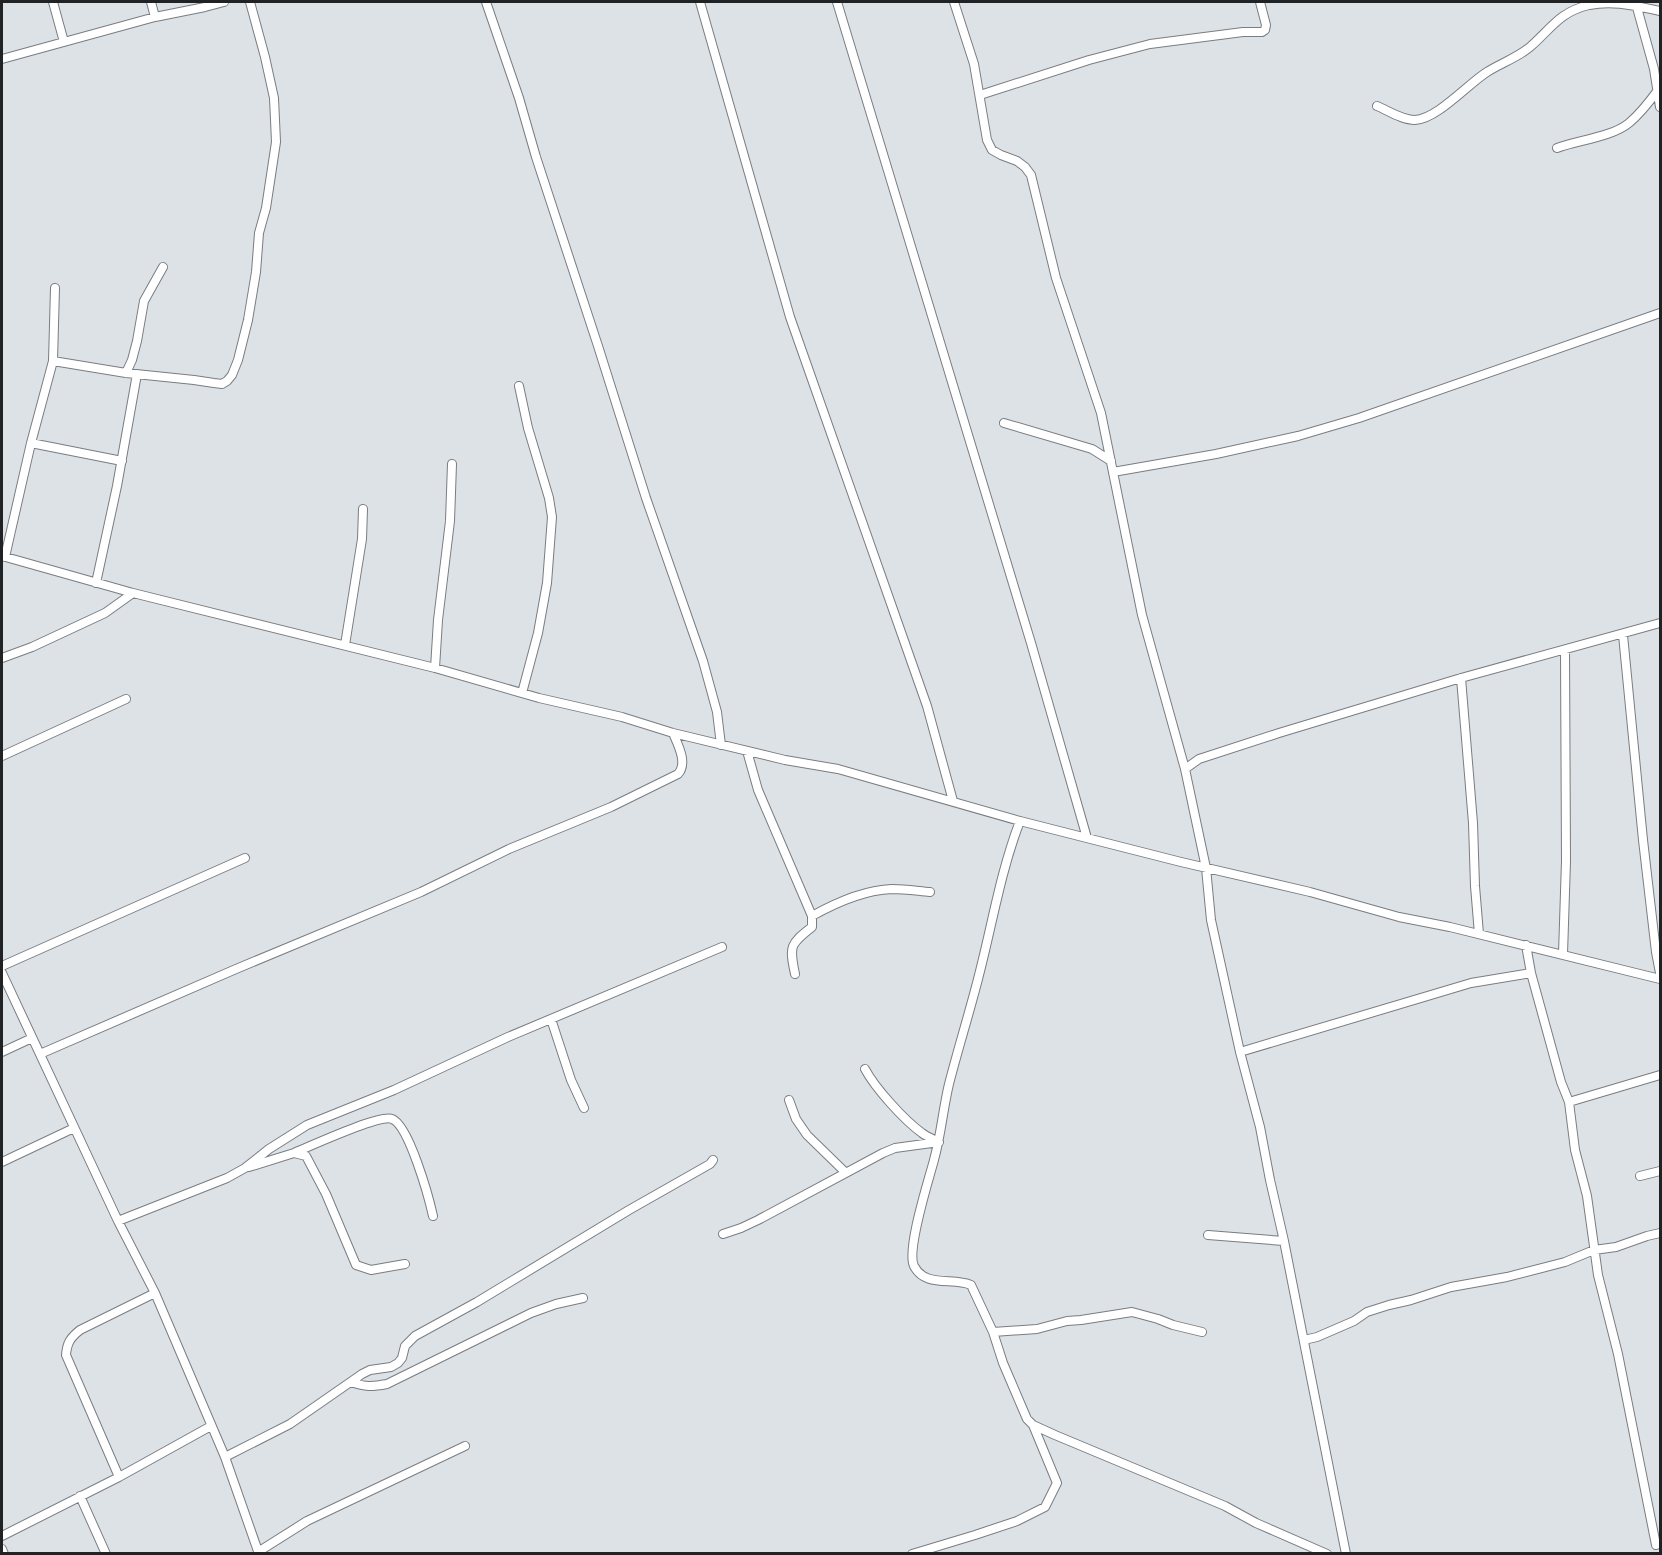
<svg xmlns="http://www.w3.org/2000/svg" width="1662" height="1555" font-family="'PT Serif',serif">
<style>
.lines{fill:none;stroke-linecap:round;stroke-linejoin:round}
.minor-casing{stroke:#797d82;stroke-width:10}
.minor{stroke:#fff;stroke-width:8}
</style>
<rect width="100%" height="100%" fill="#dde2e7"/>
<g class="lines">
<!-- minor casing -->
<g class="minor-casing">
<path id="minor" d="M53,2L64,42
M151,2L155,17
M486,2L519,98L536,157L598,346L646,498L703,661L717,712L721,745
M700,2L790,317L927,706L953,801
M837,2L1031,643L1087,838
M954,2L974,64L987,140L992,150L1001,155L1017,161L1025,167L1031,175L1056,278L1101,413L1142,615L1185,769
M1636,4L1654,69L1660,107
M2,59L155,17L205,7L224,2
M980,95L1089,60L1150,44L1243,32H1262L1265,30L1266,25L1260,2
M1377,106C1389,111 1402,120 1415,120C1437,119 1468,84 1487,72C1501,63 1517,58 1530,47C1551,29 1559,12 1589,5C1614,0 1635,6 1660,11
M1557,148C1579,140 1612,137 1629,123C1640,114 1650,101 1658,90
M53,361L126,373L194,380L214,383L222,384L227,381L232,375L238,360L248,320L256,272L259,233L266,208L276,142L274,98L265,57L250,2
M126,373L132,360L137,341L144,301L163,267
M519,386L528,428L549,498L552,517L547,583L538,633L522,693
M1004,423L1092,449L1111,461
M31,443L122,461
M1113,472L1216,454L1298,436L1359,418L1660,313
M2,556L133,593L435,668L539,698L622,717L673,733L785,760L838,769L1020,821L1181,862L1310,892L1399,917L1450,927L1660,979
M5,557L31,443L53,361L55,288
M96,583L117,486L137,374
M1623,635L1643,840L1656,952L1660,973
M345,645L362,539L363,509
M2,658L32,647L105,613L133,593
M435,668L438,620L450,521L452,464
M1461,678L1473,823L1475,886L1479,934
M747,751L758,790L812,916V927C790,944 789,946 795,974
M2,756L126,699
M1020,821C1000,873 992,926 978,979C969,1014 958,1049 949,1084C943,1109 941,1135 934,1160C929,1179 906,1250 914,1266C925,1288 953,1277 971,1285L993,1332L1003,1363L1027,1419L1033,1425L1055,1435L1225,1506L1256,1523L1327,1554
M812,916C837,902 864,890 892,889C905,889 918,891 930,892
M1526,945L1531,973L1561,1082L1569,1102L1575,1150L1587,1196L1598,1275L1618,1354L1656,1545
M1563,954L1566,861L1565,650
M2,966L245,858
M2,973L118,1221L155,1293L225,1457L259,1554
M551,1019L571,1080L584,1108
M2,1052L32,1038
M1240,1052L1471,983L1531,973
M40,1054L236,969L421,892L509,849L611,807L678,774C688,763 678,745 673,733
M789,1100L796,1119L807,1135L845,1172
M1569,1102L1660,1075
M296,1152C311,1146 380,1114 392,1119C409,1125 429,1198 433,1216
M2,1162L74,1128
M249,1167L294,1153L306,1156L326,1194L356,1265L371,1270L405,1264
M1640,1176L1660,1171
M118,1221L227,1178L245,1168L269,1149L307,1125L394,1090L508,1037L722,947
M723,1234L741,1228L758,1220L883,1153L895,1148L939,1142C933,1139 927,1137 922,1133C904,1120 875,1088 865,1069
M1208,1235L1284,1241
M993,1332L1037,1329L1067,1321L1081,1320L1132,1312L1158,1319L1173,1325L1202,1332
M1304,1340L1317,1337L1354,1321L1367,1312L1389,1305L1411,1300L1451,1287L1507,1277L1565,1262L1594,1250L1616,1247L1647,1236L1660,1233
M351,1382C366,1387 371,1387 387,1384L531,1313L556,1304L583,1298
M225,1457L290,1424L362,1374L370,1370L391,1367L398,1363L402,1358L405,1346L415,1336L477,1302L629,1210L710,1164L713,1160
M119,1477L66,1355C67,1343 70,1338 80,1330L155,1293
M80,1496L106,1554
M2,1536L119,1477L211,1426
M2,1549L4,1554
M258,1552L307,1521L465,1446
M912,1554L975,1535L1017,1521L1045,1507L1057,1483L1033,1425
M1346,1554L1284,1241L1270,1180L1260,1127L1240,1052L1211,920L1206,868L1185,769L1199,759L1279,733L1461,678L1660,623"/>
</g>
<!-- minor -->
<use href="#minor" class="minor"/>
</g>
<!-- border -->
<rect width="1662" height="1555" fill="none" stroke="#202224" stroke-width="6"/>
</svg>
